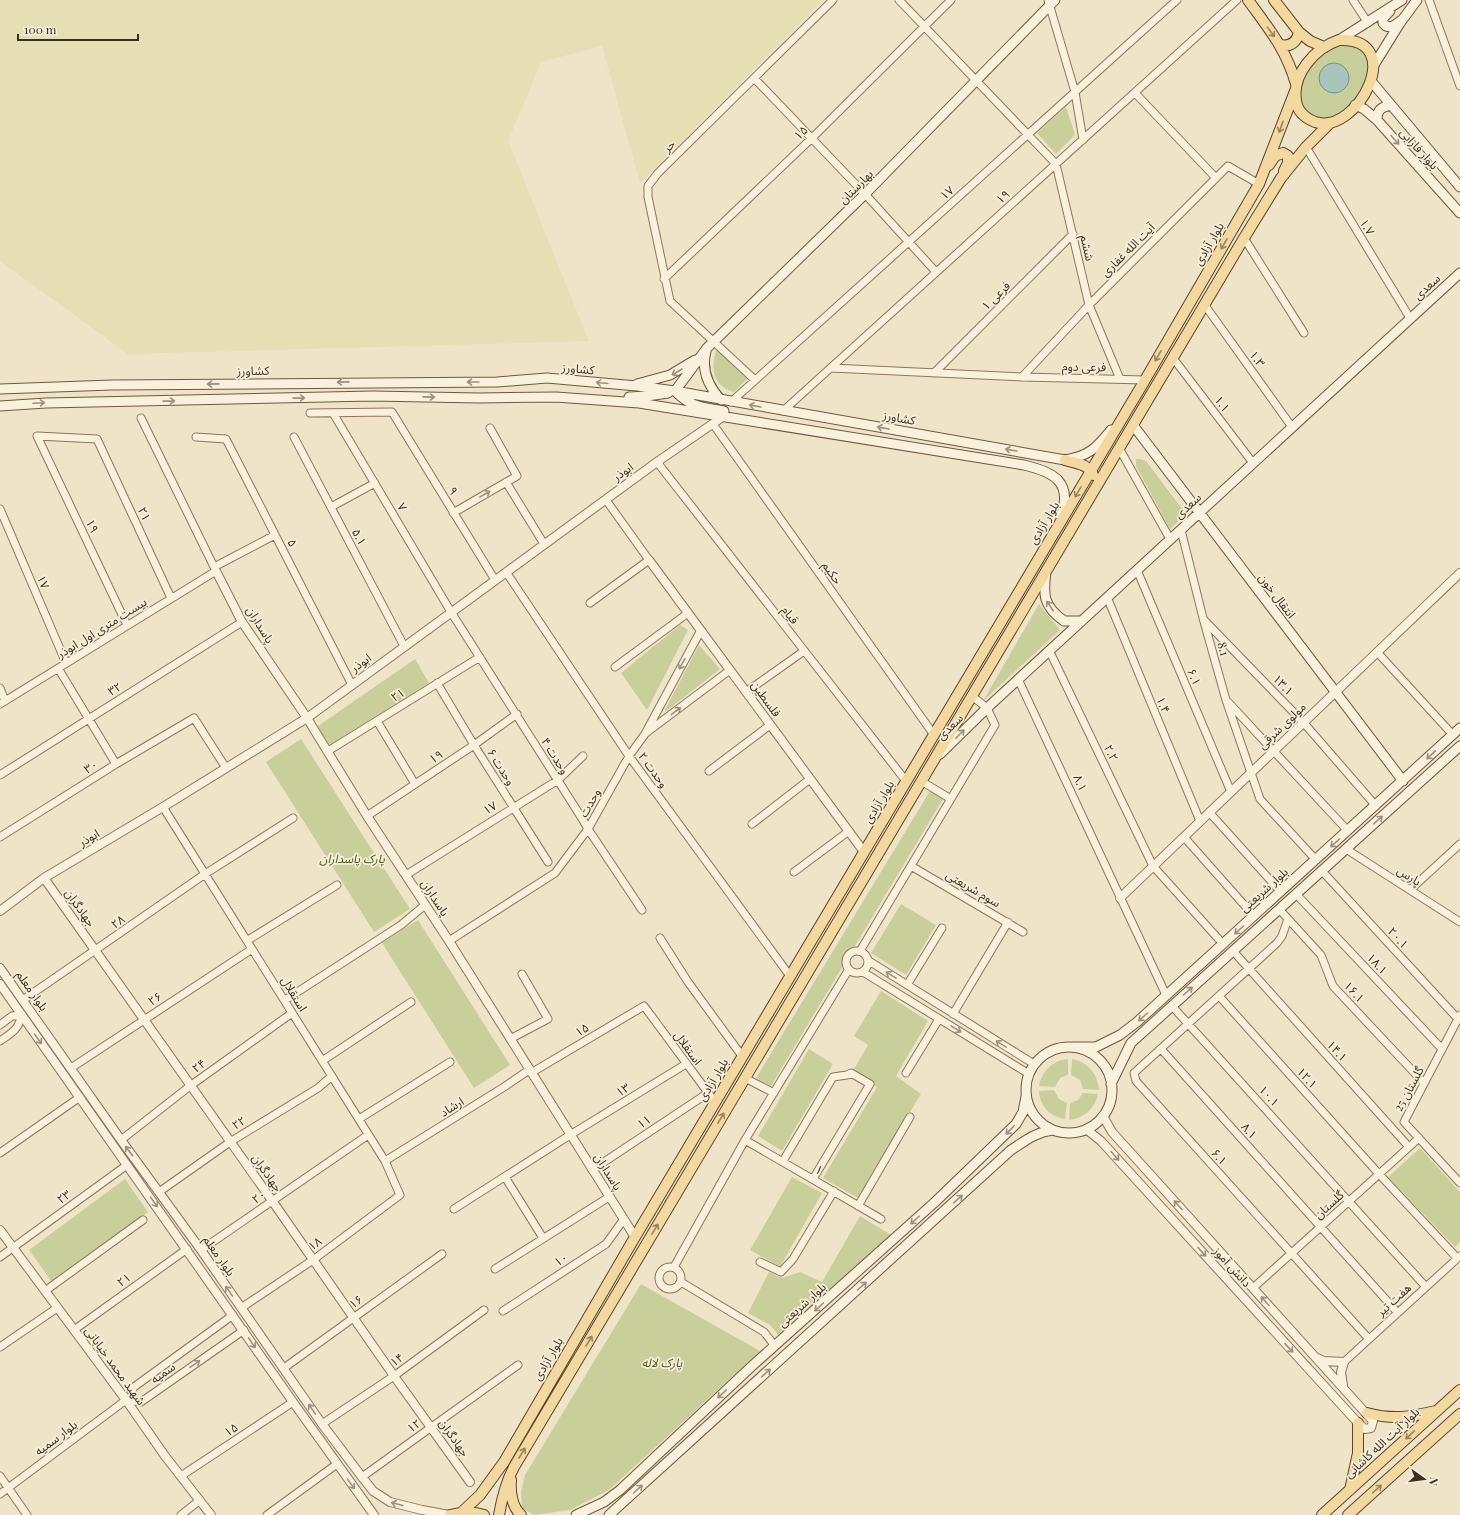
<svg xmlns="http://www.w3.org/2000/svg" width="1460" height="1515" font-family="'Playfair Display','Noto Sans Arabic',serif">
<style>
.farmland{fill:#e6deb5}
.green{fill:#c9cf9b;fill-rule:evenodd}
.water{fill:#a9c4bc;stroke:#6f938a}
.lines{fill:none;stroke-linecap:round;stroke-linejoin:round}
.minor-casing{stroke:#8d765c;stroke-width:9}
.tertiary-casing{stroke:#8d765c;stroke-width:10}
.secondary-casing{stroke:#6f573f;stroke-width:11}
.primary-casing{stroke:#5b4430;stroke-width:12}
.minor{stroke:#faf1dc;stroke-width:7}
.tertiary{stroke:#faf1dc;stroke-width:8}
.secondary{stroke:#faf1dc;stroke-width:9}
.primary{stroke:#f3d9a0;stroke-width:10}
.oneway{stroke:#988460}
.oneway2{stroke:#9c907e}
.labels{text-anchor:middle;stroke-width:3.5;stroke-linejoin:round;paint-order:stroke}
.street-label{font-size:12px;fill:#3d2e20;stroke:#f7eed8}
.park-label{font-size:12px;font-style:italic;fill:#4d5a26;stroke:#f7eed8}
</style>
<rect width="100%" height="100%" fill="#f0e4c8"/>
<!-- farmland -->
<path class="farmland" d="M0,0H823L640,183L602,46L541,62L508,141L589,341L128,354L0,261Z"/>
<!-- green -->
<path class="green" d="M1337,43L1357,46L1368,55L1369,80L1349,109L1325,121L1304,112L1297,89L1312,62ZM1335,63L1343,67L1348,75L1320,73L1324,67Z
M1066,107L1075,135L1056,154L1037,133Z
M717,348L749,377L734,392C712,386 710,368 717,348Z
M1136,459H1141L1146,461L1186,514L1170,529L1136,466Z
M1039,604L1060,630L983,701Z
M680,625L688,630L647,710L621,673Z
M699,645L720,669L665,712V710Z
M415,659L429,683L329,745L318,726Z
M301,739L410,909L374,932L266,762Z
M930,791L943,799L771,1086L756,1078Z
M901,904L936,925L906,975L871,953Z
M418,920L510,1065L474,1088L382,943Z
M881,991L928,1021L896,1076L921,1094L858,1198L823,1178L877,1087L853,1071L868,1045L854,1036Z
M809,1049L833,1064L782,1151L758,1136Z
M1068,1059V1075L1060,1078L1055,1087L1039,1086C1042,1071 1053,1060 1068,1059Z
M1072,1059C1088,1062 1098,1074 1099,1090L1083,1089L1080,1080L1071,1075Z
M1054,1090L1059,1099L1067,1103L1065,1119C1050,1117 1040,1106 1039,1091Z
M1083,1093L1098,1094C1095,1109 1084,1118 1069,1120L1070,1103L1078,1100Z
M1420,1148L1460,1192V1242L1455,1247L1388,1177Z
M792,1177L822,1193L780,1267L750,1250Z
M125,1179L148,1212L52,1282L29,1250Z
M860,1216L891,1235L780,1337L770,1325L748,1313L769,1272L782,1278L800,1272L822,1282Z
M641,1284L760,1351L609,1490L570,1510L534,1515L522,1508L521,1492L525,1475Z"/>
<!-- water -->
<path class="water" d="M1319 78a15 15 0 1 1 30 0a15 15 0 1 1-30 0Z"/>
<g class="lines">
<!-- minor casing -->
<g class="minor-casing">
<path id="minor" d="M899,0L1056,164L1089,305L1120,379
M1048,0L1075,92L1083,140
M1353,0L1368,23
M1429,0L1460,86
M754,78L865,194L936,272
M1135,93L1216,178
M1306,147L1410,318
M1244,238L1304,333
M664,279L812,138L951,0
M1204,304L1292,427
M1173,358L1253,463
M831,368L1022,377L1145,380
M934,373L1073,234
M1022,377L1089,305L1228,166L1259,184
M755,380L670,301L648,197V186L658,173L833,0
M731,402L1177,0
M783,411L1237,0
M310,413L392,412L495,580
M333,413L451,612L583,820L588,829L642,910
M713,424L934,735
M196,437L226,439L352,685
M294,437L404,646
M1119,448L1170,539
M657,462L906,781
M506,482L544,544
M331,507L375,483
M0,509L66,663
M453,513L517,476L490,428
M1181,530L1203,618L1226,700L1260,799L1316,860
M214,567L275,535
M1137,570L1231,792
M506,572L629,756L790,976
M1107,597L1200,821
M590,603L649,560L606,500
M1204,620L1303,722L1376,806
M127,625L37,436L97,439L171,598
M1049,650L1153,866L1223,944
M1377,652L1453,735
M615,667L688,613
M58,668L116,764
M1018,679L1166,995
M437,683L474,745L548,862
M0,688L5,701
M746,692L804,651
M1228,702L1348,831
M0,704L216,571L141,418
M377,721L415,784
M646,733L730,670
M328,751L480,657
M709,771L770,725
M0,775L242,622
M921,781L951,799
M163,807L385,1161L400,1195L313,1260L241,1308
M1209,812L1281,892
M367,816L474,745L517,714
M752,824L810,779
M0,837L116,764L194,718L226,768
M1184,837L1254,916
M1346,849L1460,922
M911,866L1023,932
M1322,871L1458,1019
M794,872L849,831
M406,875L558,780L583,756
M1410,890L1460,844
M1296,894L1442,1049
M1279,909L1321,955L1333,986L1424,1083
M1288,919L1282,936L1277,943L1134,1073L1136,1081L1368,1338
M660,938L688,982L742,1056
M248,940L337,885
M449,941L555,873L588,829L629,756L645,734L701,630
M846 962a11 11 0 1 1 22 0a11 11 0 1 1-22 0Z
M860,951L995,725L987,708L972,696
M1233,951L1409,1147
M869,961L1034,1064
M863,972L1029,1074
M907,985L942,928
M1219,996L1379,1174L1457,1258
M23,1000L205,874L293,818
M285,1000L401,925L425,905
M1172,1006L1426,1287
M953,1014L1008,922
M1460,1015L1404,1122L1460,1183
M0,1025L12,1016L21,1015
M510,1039L548,1019L522,974
M0,1041C10,1034 20,1029 21,1015
M1161,1049L1397,1312
M322,1061L411,1002
M71,1068L252,949
M531,1073L644,1006L715,1102
M906,1073L939,1019
M745,1078L774,1093
M359,1119L450,1062
M121,1140L190,1086L292,1013
M745,1140L881,1219
M0,1153L80,1097
M385,1161L504,1087L529,1070
M783,1161L833,1077L847,1075L851,1073L870,1084L813,1179
M592,1170L708,1093
M505,1177L543,1238
M159,1192L230,1142L318,1088L332,1076
M858,1206L910,1117
M454,1209L570,1135L686,1064
M201,1250L368,1135
M0,1257L127,1165
M760,1262L781,1272L793,1259L834,1191
M659 1278a11 11 0 1 1 22 0a11 11 0 1 1-22 0Z
M674,1267L745,1140L849,969
M495,1269L609,1197
M681,1282L764,1332L775,1346
M1253,1288L1419,1138
M45,1291L143,1220
M503,1311L606,1244L624,1219
M74,1330L187,1249
M0,1347L57,1308
M1344,1362L1460,1256
M284,1368L442,1254
M126,1400L141,1402L244,1330
M322,1424L394,1376L484,1310
M0,1476L27,1515
M181,1476L293,1402
M362,1477L518,1365
M0,1494L126,1400L134,1387L233,1315
M181,1515L200,1500
M267,1515L337,1464"/>
</g>
<!-- tertiary casing -->
<g class="tertiary-casing">
<path id="tertiary" d="M649,560L864,852
M216,571L242,622L307,718L367,816L449,941L635,1237
M44,878L273,1202L394,1376L470,1482
M1120,898L1460,573
M0,911L44,878L163,807L307,718L657,462L724,416
M0,968L121,1140L201,1250L322,1424L362,1477L373,1491L390,1502L422,1510L449,1515
M0,984L293,1402L374,1515
M1086,1129L1101,1141L1358,1423L1365,1429L1371,1428L1373,1421L1371,1419L1112,1132L1103,1116
M0,1230L126,1400L165,1456L211,1515
M1317,1358L1324,1361L1344,1362L1341,1372L1343,1386"/>
</g>
<!-- secondary casing -->
<g class="secondary-casing">
<path id="secondary" d="M1390,11L1383,18V23L1386,26C1392,28 1395,25 1400,21
M1339,40L1402,0
M1374,65L1400,23L1417,0
M1371,81L1460,187
M1355,105L1364,109L1377,120L1460,213
M1377,120C1377,110 1381,107 1391,105
M706,351C701,370 708,386 721,400
M637,384L670,375L695,360
M0,389L112,385L497,382L547,378L637,386L675,391L1065,460C1088,456 1096,449 1111,430
M675,391L707,348L865,194L1055,0
M676,392C692,408 704,407 724,411
M629,397L647,396L668,393
M0,406L46,403L373,396L479,398L556,397L639,403L1024,465C1054,472 1073,482 1061,517
M1133,425L1403,781
M1046,571C1043,595 1043,606 1064,621H1081
M940,754L987,708L1460,273
M1073,1047H1096L1120,1035L1137,1022L1460,728
M1026 1090a43 43 0 1 1 86 0a43 43 0 1 1-86 0Z
M1111,1084L1131,1043L1460,746
M576,1515L604,1502L620,1490L752,1366L935,1202L1016,1124L1023,1112L1026,1096
M609,1515L1011,1150C1025,1141 1036,1132 1053,1130"/>
</g>
<!-- primary casing -->
<g class="primary-casing">
<path id="primary" d="M1248,0C1269,29 1286,49 1296,84
M1274,0L1299,32L1310,41L1324,47
M1339,40C1408,37 1358,136 1315,122C1305,118 1297,111 1296,100C1292,74 1315,48 1339,40Z
M1281,45C1291,47 1297,42 1299,32
M1269,165L1275,156L1283,153L1288,156V163L1284,171
M1065,460C1075,463 1089,464 1093,475
M1367,1413C1394,1420 1409,1417 1436,1411
M511,1480C510,1492 512,1507 521,1515
M1350,1490L1358,1453V1423
M462,1512L480,1495L504,1462L635,1237L1145,380L1259,184L1295,91
M450,1515C462,1512 472,1511 484,1515
M499,1515C502,1498 506,1482 514,1467L1244,238L1281,178L1306,147L1330,123
M1322,1515L1460,1390
M1348,1515L1460,1414"/>
</g>
<!-- minor -->
<use href="#minor" class="minor"/>
<!-- tertiary -->
<use href="#tertiary" class="tertiary"/>
<!-- secondary -->
<use href="#secondary" class="secondary"/>
<!-- primary -->
<use href="#primary" class="primary"/>
</g>
<!-- one-way arrows -->
<defs><path id="oneway-shaft" d="M-6 0H5M1.5-3L5.5 0L1.5 3" fill="none" stroke-width="1.6" stroke-linecap="round" stroke-linejoin="round"/></defs>
<g class="oneway">
<use href="#oneway-shaft" transform="translate(1271 32) rotate(54)"/>
<use href="#oneway-shaft" transform="translate(1281 127) rotate(110)"/>
<use href="#oneway-shaft" transform="translate(1224 244) rotate(120)"/>
<use href="#oneway-shaft" transform="translate(1158 356) rotate(120)"/>
<use href="#oneway-shaft" transform="translate(1078 492) rotate(120)"/>
<use href="#oneway-shaft" transform="translate(721 1118) rotate(-59)"/>
<use href="#oneway-shaft" transform="translate(655 1229) rotate(-59)"/>
<use href="#oneway-shaft" transform="translate(589 1341) rotate(-59)"/>
<use href="#oneway-shaft" transform="translate(1410 1435) rotate(137)"/>
<use href="#oneway-shaft" transform="translate(522 1453) rotate(-59)"/>
<use href="#oneway-shaft" transform="translate(1377 1489) rotate(-42)"/>
</g>
<g class="oneway2">
<use href="#oneway-shaft" transform="translate(1395 140) rotate(48)"/>
<use href="#oneway-shaft" transform="translate(677 372) rotate(150)"/>
<use href="#oneway-shaft" transform="translate(343 382) rotate(179)"/>
<use href="#oneway-shaft" transform="translate(473 382) rotate(-180)"/>
<use href="#oneway-shaft" transform="translate(602 383) rotate(-175)"/>
<use href="#oneway-shaft" transform="translate(213 384) rotate(179)"/>
<use href="#oneway-shaft" transform="translate(429 397) rotate(1)"/>
<use href="#oneway-shaft" transform="translate(299 398) rotate(-1)"/>
<use href="#oneway-shaft" transform="translate(169 401) rotate(-1)"/>
<use href="#oneway-shaft" transform="translate(39 403) rotate(-3)"/>
<use href="#oneway-shaft" transform="translate(755 406) rotate(-170)"/>
<use href="#oneway-shaft" transform="translate(883 428) rotate(-170)"/>
<use href="#oneway-shaft" transform="translate(1011 450) rotate(-170)"/>
<use href="#oneway-shaft" transform="translate(485 494) rotate(-30)"/>
<use href="#oneway-shaft" transform="translate(1050 606) rotate(-123)"/>
<use href="#oneway-shaft" transform="translate(682 664) rotate(118)"/>
<use href="#oneway-shaft" transform="translate(676 711) rotate(-37)"/>
<use href="#oneway-shaft" transform="translate(960 734) rotate(-45)"/>
<use href="#oneway-shaft" transform="translate(1431 755) rotate(137)"/>
<use href="#oneway-shaft" transform="translate(1378 820) rotate(-42)"/>
<use href="#oneway-shaft" transform="translate(1335 843) rotate(138)"/>
<use href="#oneway-shaft" transform="translate(1239 930) rotate(138)"/>
<use href="#oneway-shaft" transform="translate(891 975) rotate(-148)"/>
<use href="#oneway-shaft" transform="translate(1188 991) rotate(-42)"/>
<use href="#oneway-shaft" transform="translate(1143 1017) rotate(138)"/>
<use href="#oneway-shaft" transform="translate(956 1029) rotate(31)"/>
<use href="#oneway-shaft" transform="translate(38 1039) rotate(54)"/>
<use href="#oneway-shaft" transform="translate(1001 1044) rotate(-148)"/>
<use href="#oneway-shaft" transform="translate(1010 1130) rotate(134)"/>
<use href="#oneway-shaft" transform="translate(129 1151) rotate(-127)"/>
<use href="#oneway-shaft" transform="translate(1115 1156) rotate(48)"/>
<use href="#oneway-shaft" transform="translate(958 1199) rotate(-42)"/>
<use href="#oneway-shaft" transform="translate(154 1202) rotate(55)"/>
<use href="#oneway-shaft" transform="translate(1178 1205) rotate(-132)"/>
<use href="#oneway-shaft" transform="translate(915 1220) rotate(138)"/>
<use href="#oneway-shaft" transform="translate(1202 1252) rotate(48)"/>
<use href="#oneway-shaft" transform="translate(862 1286) rotate(-42)"/>
<use href="#oneway-shaft" transform="translate(229 1291) rotate(-124)"/>
<use href="#oneway-shaft" transform="translate(1265 1301) rotate(-132)"/>
<use href="#oneway-shaft" transform="translate(819 1307) rotate(138)"/>
<use href="#oneway-shaft" transform="translate(252 1343) rotate(56)"/>
<use href="#oneway-shaft" transform="translate(1289 1348) rotate(47)"/>
<use href="#oneway-shaft" transform="translate(195 1364) rotate(-35)"/>
<use href="#oneway-shaft" transform="translate(766 1373) rotate(-42)"/>
<use href="#oneway-shaft" transform="translate(722 1394) rotate(137)"/>
<use href="#oneway-shaft" transform="translate(312 1409) rotate(-124)"/>
<use href="#oneway-shaft" transform="translate(351 1484) rotate(54)"/>
<use href="#oneway-shaft" transform="translate(638 1489) rotate(-42)"/>
<use href="#oneway-shaft" transform="translate(397 1504) rotate(-166)"/>
</g>
<g class="labels">
<!-- street labels -->
<g class="street-label">
<text transform="translate(801 133) rotate(-44)" y="4">۱۵</text>
<text transform="translate(669 146) rotate(-45)" y="4">حر</text>
<text transform="translate(1419 149) rotate(48)" y="4">بلوار فارابی</text>
<text transform="translate(856 187) rotate(-45)" y="4">بهارستان</text>
<text transform="translate(947 193) rotate(-42)" y="4">۱۷</text>
<text transform="translate(1003 197) rotate(-42)" y="4">۱۹</text>
<text transform="translate(1367 227) rotate(59)" y="4">۱.۷</text>
<text transform="translate(1209 244) rotate(-60)" y="4">بلوار آزادی</text>
<text transform="translate(1087 248) rotate(77)" y="4">ششم</text>
<text transform="translate(1128 250) rotate(-45)" y="4">آیت الله غفاری</text>
<text transform="translate(1427 287) rotate(-43)" y="4">سعدی</text>
<text transform="translate(996 296) rotate(-45)" y="4">فرعی ۱</text>
<text transform="translate(1257 359) rotate(54)" y="4">۱.۳</text>
<text transform="translate(1084 367) rotate(1)" y="4">فرعی دوم</text>
<text transform="translate(578 369) rotate(5)" y="4">کشاورز</text>
<text transform="translate(253 371) rotate(-1)" y="4">کشاورز</text>
<text transform="translate(1222 404) rotate(52)" y="4">۱.۱</text>
<text transform="translate(899 418) rotate(10)" y="4">کشاورز</text>
<text transform="translate(623 472) rotate(-36)" y="4">ابوذر</text>
<text transform="translate(453 491) rotate(58)" y="4">۹</text>
<text transform="translate(1188 506) rotate(-43)" y="4">سعدی</text>
<text transform="translate(402 507) rotate(59)" y="4">۷</text>
<text transform="translate(144 514) rotate(65)" y="4">۲۱</text>
<text transform="translate(1044 523) rotate(-59)" y="4">بلوار آزادی</text>
<text transform="translate(92 526) rotate(65)" y="4">۱۹</text>
<text transform="translate(359 537) rotate(62)" y="4">۵.۱</text>
<text transform="translate(292 543) rotate(63)" y="4">۵</text>
<text transform="translate(832 573) rotate(55)" y="4">حکیم</text>
<text transform="translate(43 582) rotate(67)" y="4">۱۷</text>
<text transform="translate(1277 596) rotate(53)" y="4">انتقال خون</text>
<text transform="translate(790 615) rotate(52)" y="4">قیام</text>
<text transform="translate(260 625) rotate(58)" y="4">پاسداران</text>
<text transform="translate(102 628) rotate(-32)" y="4">بیست متری اول ابوذر</text>
<text transform="translate(1223 649) rotate(74)" y="4">8.1</text>
<text transform="translate(361 663) rotate(-36)" y="4">ابوذر</text>
<text transform="translate(1194 677) rotate(67)" y="4">۶.۱</text>
<text transform="translate(1283 685) rotate(46)" y="4">۱۳.۱</text>
<text transform="translate(115 689) rotate(-32)" y="4">۳۲</text>
<text transform="translate(398 695) rotate(-32)" y="4">۲۱</text>
<text transform="translate(766 699) rotate(54)" y="4">فلسطین</text>
<text transform="translate(1163 705) rotate(67)" y="4">۱.۴</text>
<text transform="translate(1282 726) rotate(-44)" y="4">مولوی شرقی</text>
<text transform="translate(950 727) rotate(-45)" y="4">سعدی</text>
<text transform="translate(1111 753) rotate(64)" y="4">۲.۲</text>
<text transform="translate(555 756) rotate(58)" y="4">وحدت ۴</text>
<text transform="translate(436 757) rotate(-33)" y="4">۱۹</text>
<text transform="translate(91 767) rotate(-32)" y="4">۳۰</text>
<text transform="translate(501 767) rotate(58)" y="4">وحدت ۶</text>
<text transform="translate(653 770) rotate(54)" y="4">وحدت ۲</text>
<text transform="translate(1080 783) rotate(66)" y="4">۸.۱</text>
<text transform="translate(879 802) rotate(-59)" y="4">بلوار آزادی</text>
<text transform="translate(590 803) rotate(-61)" y="4">وحدت</text>
<text transform="translate(490 808) rotate(-32)" y="4">۱۷</text>
<text transform="translate(89 838) rotate(-31)" y="4">ابوذر</text>
<text transform="translate(1409 876) rotate(33)" y="4">پارس</text>
<text transform="translate(973 889) rotate(30)" y="4">سوم شریعتی</text>
<text transform="translate(1264 890) rotate(-42)" y="4">بلوار شریعتی</text>
<text transform="translate(435 898) rotate(57)" y="4">پاسداران</text>
<text transform="translate(80 908) rotate(55)" y="4">جهادگران</text>
<text transform="translate(118 922) rotate(-35)" y="4">۲۸</text>
<text transform="translate(1398 938) rotate(47)" y="4">۲۰.۱</text>
<text transform="translate(1377 964) rotate(47)" y="4">۱۸.۱</text>
<text transform="translate(32 991) rotate(55)" y="4">بلوار معلم</text>
<text transform="translate(1354 992) rotate(47)" y="4">۱۶.۱</text>
<text transform="translate(294 994) rotate(59)" y="4">استقلال</text>
<text transform="translate(155 999) rotate(-33)" y="4">۲۶</text>
<text transform="translate(582 1030) rotate(-31)" y="4">۱۵</text>
<text transform="translate(688 1048) rotate(54)" y="4">استقلال</text>
<text transform="translate(1337 1051) rotate(48)" y="4">۱۴.۱</text>
<text transform="translate(199 1066) rotate(-35)" y="4">۲۴</text>
<text transform="translate(1307 1078) rotate(48)" y="4">۱۲.۱</text>
<text transform="translate(713 1080) rotate(-59)" y="4">بلوار آزادی</text>
<text transform="translate(1409 1089) rotate(-62)" y="4">گلستان 25</text>
<text transform="translate(623 1090) rotate(-32)" y="4">۱۳</text>
<text transform="translate(1269 1096) rotate(48)" y="4">۱۰.۱</text>
<text transform="translate(452 1107) rotate(-32)" y="4">ارشاد</text>
<text transform="translate(644 1122) rotate(-33)" y="4">۱۱</text>
<text transform="translate(239 1123) rotate(-31)" y="4">۲۲</text>
<text transform="translate(1249 1131) rotate(48)" y="4">۸.۱</text>
<text transform="translate(1219 1157) rotate(48)" y="4">۶.۱</text>
<text transform="translate(819 1170) rotate(30)" y="4">۱</text>
<text transform="translate(608 1172) rotate(58)" y="4">پاسداران</text>
<text transform="translate(267 1173) rotate(55)" y="4">جهادگران</text>
<text transform="translate(64 1197) rotate(-36)" y="4">۲۳</text>
<text transform="translate(259 1197) rotate(-34)" y="4">۲۰</text>
<text transform="translate(1329 1205) rotate(-42)" y="4">گلستان</text>
<text transform="translate(315 1244) rotate(-36)" y="4">۱۸</text>
<text transform="translate(219 1256) rotate(55)" y="4">بلوار معلم</text>
<text transform="translate(561 1260) rotate(-33)" y="4">۱۰</text>
<text transform="translate(1232 1267) rotate(48)" y="4">دانش آموز</text>
<text transform="translate(124 1280) rotate(-36)" y="4">۲۱</text>
<text transform="translate(1394 1300) rotate(-42)" y="4">هفت تیر</text>
<text transform="translate(356 1302) rotate(-36)" y="4">۱۶</text>
<text transform="translate(802 1305) rotate(-42)" y="4">بلوار شریعتی</text>
<text transform="translate(548 1359) rotate(-60)" y="4">بلوار آزادی</text>
<text transform="translate(397 1360) rotate(-36)" y="4">۱۴</text>
<text transform="translate(115 1366) rotate(54)" y="4">شهید محمد خیابانی</text>
<text transform="translate(163 1373) rotate(-35)" y="4">سمیه</text>
<text transform="translate(414 1426) rotate(-36)" y="4">۱۲</text>
<text transform="translate(231 1430) rotate(-33)" y="4">۱۵</text>
<text transform="translate(56 1438) rotate(-37)" y="4">بلوار سمیه</text>
<text transform="translate(454 1438) rotate(55)" y="4">جهادگران</text>
<text transform="translate(1382 1443) rotate(-43)" y="4">بلوار آیت الله کاشانی</text>
</g>
<!-- park labels -->
<g class="park-label">
<text x="352" y="863">پارک پاسداران</text>
<text x="662" y="1367">پارک لاله</text>
</g>
</g>
<!-- north arrow -->
<g transform="translate(1424 1479) rotate(104)" stroke="#f7eed8" stroke-width="3" paint-order="stroke">
<path d="M0-3L7 15L0 10L-7 15Z" fill="#3d2e20"/>
<text y="-6" font-size="11" font-weight="bold" text-anchor="middle" fill="#3d2e20">N</text>
</g>
<!-- scale -->
<path d="M18 34v6h120v-6" fill="none" stroke="#3d2e20" stroke-width="2"/>
<text x="24" y="34" font-size="12" fill="#3d2e20" stroke="#f7eed8" stroke-width="3" paint-order="stroke">100 m</text>
</svg>
